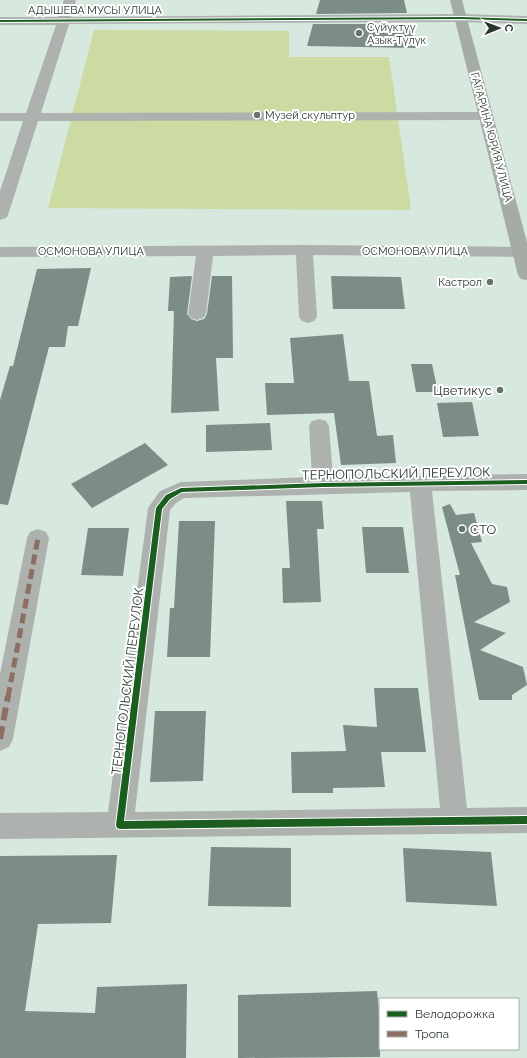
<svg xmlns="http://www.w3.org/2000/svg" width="527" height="1058" font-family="Raleway,sans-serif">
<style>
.green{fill:#ccdba1}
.building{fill:#7c8c86}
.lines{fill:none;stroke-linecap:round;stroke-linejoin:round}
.minor{fill:#adb2ae;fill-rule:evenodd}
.major{fill:#a5aca5;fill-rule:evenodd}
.quiet-far1{stroke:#8d6e63;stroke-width:5;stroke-dasharray:10 5;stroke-linecap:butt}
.quiet{stroke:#8d6e63;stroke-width:6;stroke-dasharray:13 6;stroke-linecap:butt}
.cycleway-casing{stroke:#fff;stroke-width:2}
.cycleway{fill:#1b5e20;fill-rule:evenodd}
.poi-dot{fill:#66746c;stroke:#fff;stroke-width:1.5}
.labels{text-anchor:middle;stroke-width:4;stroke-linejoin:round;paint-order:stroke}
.far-street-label{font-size:11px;fill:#29362e;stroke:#fff}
.far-poi-label{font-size:11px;fill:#29362e;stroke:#fff;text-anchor:start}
.poi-label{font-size:13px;fill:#29362e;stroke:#fff;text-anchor:end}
.street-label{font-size:13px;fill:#29362e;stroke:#fff}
</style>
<rect width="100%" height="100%" fill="#d7e8de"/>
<!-- green -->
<path class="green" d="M94,30L289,31V57H389L411,210L48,208Z"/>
<!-- building -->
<path class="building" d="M320,0H404L407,13L316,14Z
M313,24H410L416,48L307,46Z
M91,268L78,326H68L65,347H49L8,505L0,504V400L10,366H13L37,269Z
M192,276L187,314L191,319L197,321L204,319L207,314L212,276H232L233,358H216L219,411L171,413L174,311H168L170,277Z
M331,276L401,277L405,309H333Z
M343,334L349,381H369L377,436L393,435L396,463L341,465L334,413L267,415L265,383H294L290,338Z
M411,364H432L438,392H416Z
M472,402L479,436L443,437L437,403Z
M270,423L272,450L206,452V425Z
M145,443L168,465L92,508L71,484Z
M286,501H322L324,529H317L321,602L283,603L282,568H290Z
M450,504L456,515L474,513L482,542L471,543L492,584L507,587L510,602L474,622L506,633L480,650L523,667L527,685L512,695V700H479L455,575H460L442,507Z
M179,521H215L210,657H167L170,608H174Z
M362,527H403L409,573H366Z
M88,528H129L123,576L81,575Z
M374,688H418L426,752H381L385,787L333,788V793H292L291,752L346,751L343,725L377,727Z
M155,711H206L203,781L150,782Z
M211,847L291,848V907L208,906Z
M403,848L491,852L497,906L406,902Z
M117,855L111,923L38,924L25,1011L95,1013L97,987L187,984L186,1058H0V856Z
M377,991L380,1023V1057L238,1058V995Z"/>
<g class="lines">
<!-- minor -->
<path class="minor" d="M64,0H76L71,17L461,14L527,16V24L461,22L69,24L41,113L486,112L491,113L493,116L491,119L486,120L38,121L8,215L6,218L0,220V191L23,121H0V113H26L56,25H0V17H58Z
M304,245L527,247V257L313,255L317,317L314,321L308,323L302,321L299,317L296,255L213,256L206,314L203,318L197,320L191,318L188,314L196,256L0,257V247Z
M319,419L326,421L329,426L333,477L527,474V490L432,491L467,808L527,807V833L0,839V813L108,812L148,508L160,491L181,482L312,477L309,426L312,421ZM410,492L440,808L135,812L170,510L176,503L184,498Z
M38,529L46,532L49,538L13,739L9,747L0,751V674L27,538L30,532Z"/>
<!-- major -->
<path class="major" d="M450,0H462L527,242V280L521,279L518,275Z"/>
<!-- quiet-far1 -->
<path class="quiet-far1" d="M8,697L38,538"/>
<!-- quiet -->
<path class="quiet" d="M0,739L8,696"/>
<!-- cycleway casing -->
<g class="cycleway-casing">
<path id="cycleway" d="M461,17L527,19V21L461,19L0,22V20Z
M527,480V484L323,487L182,492L170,499L162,509L124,821L527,816V824L120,829L117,828L116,825L156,508L166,495L181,488L323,483Z"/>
</g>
<!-- cycleway -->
<use href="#cycleway" class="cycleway"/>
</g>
<!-- markers -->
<g class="poi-dot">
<circle cx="359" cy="33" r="4"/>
<circle cx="257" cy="115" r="4"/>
<circle cx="490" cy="282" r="4"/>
<circle cx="500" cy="390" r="4"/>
<circle cx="462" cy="529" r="4"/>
</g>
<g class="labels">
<!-- far-street labels -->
<g class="far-street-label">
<text x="95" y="14">АДЫШЕВА МУСЫ УЛИЦА</text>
<text transform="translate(492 137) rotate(75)" y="4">ГАГАРИНА ЮРИЯ УЛИЦА</text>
<text x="91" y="255">ОСМОНОВА УЛИЦА</text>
<text x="415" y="255">ОСМОНОВА УЛИЦА</text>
</g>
<!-- far-poi labels -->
<g class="far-poi-label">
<text x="367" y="31">Сүйүктүү<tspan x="367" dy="13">Азык-Түлүк</tspan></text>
<text x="265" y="119">Музей скульптур</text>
<text x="482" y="286" text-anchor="end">Кастрол</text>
</g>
<!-- poi labels -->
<g class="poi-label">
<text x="492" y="395">Цветикус</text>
<text x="470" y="534" text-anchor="start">СТО</text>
</g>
<!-- street labels -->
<g class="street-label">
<text transform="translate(396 473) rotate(-1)" y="5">ТЕРНОПОЛЬСКИЙ ПЕРЕУЛОК</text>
<text transform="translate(127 681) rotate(-83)" y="5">ТЕРНОПОЛЬСКИЙ ПЕРЕУЛОК</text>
</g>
</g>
<!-- legend -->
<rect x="379" y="998" width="140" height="52" fill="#ffffff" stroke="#a9afab"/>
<rect x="387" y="1011" width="20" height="6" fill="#1b5e20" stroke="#a9afab"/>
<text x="415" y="1018" font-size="12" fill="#29362e">Велодорожка</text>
<rect x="387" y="1031" width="20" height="6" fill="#8d6e63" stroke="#a9afab"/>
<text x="415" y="1038" font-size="12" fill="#29362e">Тропа</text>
<!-- north arrow -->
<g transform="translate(499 28) rotate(89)" stroke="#ffffff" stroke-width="3" paint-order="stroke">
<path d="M0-3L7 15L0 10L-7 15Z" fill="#29362e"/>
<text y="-6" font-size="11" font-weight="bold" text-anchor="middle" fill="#29362e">С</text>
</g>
</svg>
